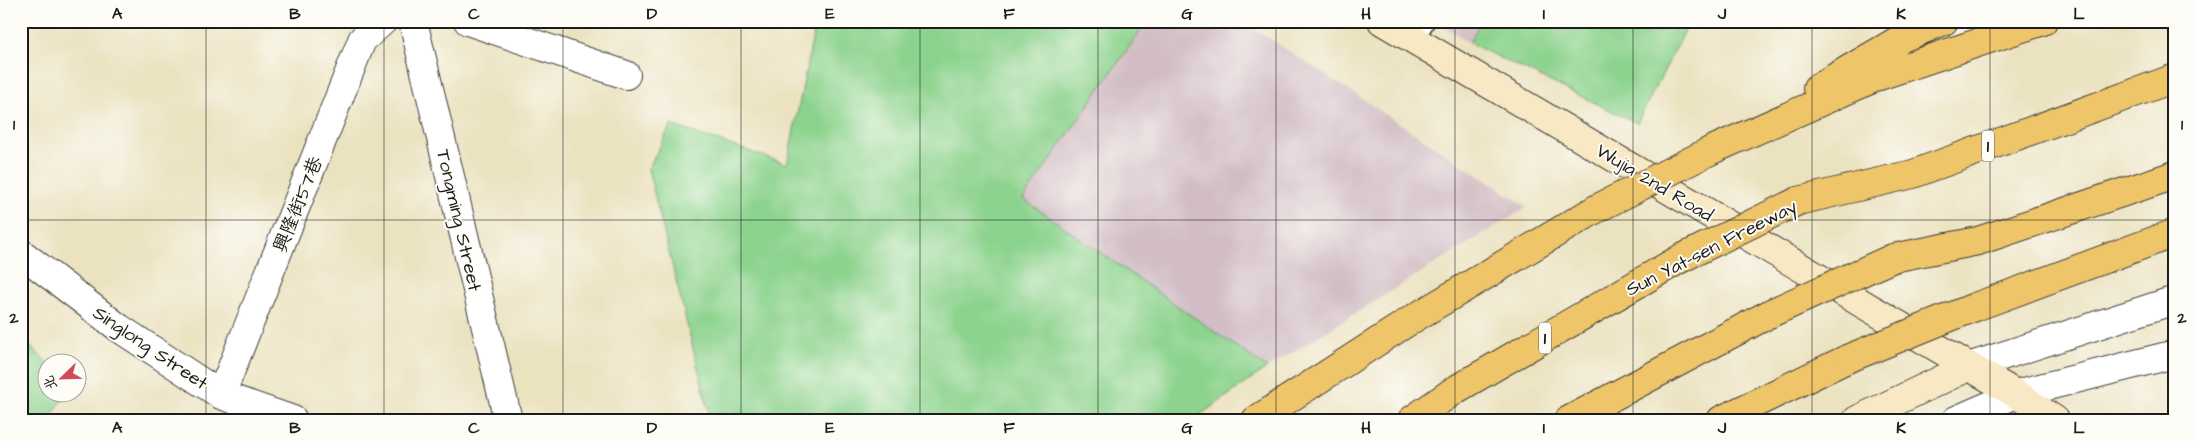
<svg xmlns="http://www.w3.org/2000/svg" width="2196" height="441" font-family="'Architects Daughter','LXGW WenKai TC',sans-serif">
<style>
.industrial{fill:#d2bdc5}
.green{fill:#8cd38d;stroke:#547854}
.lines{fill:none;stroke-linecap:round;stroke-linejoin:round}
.lane-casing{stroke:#3b3a35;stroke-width:18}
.street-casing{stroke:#3b3a35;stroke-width:30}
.secondary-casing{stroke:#3b3a35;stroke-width:30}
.highway-casing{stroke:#3b3a35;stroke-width:30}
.lane{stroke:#fff;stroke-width:15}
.street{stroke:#fff;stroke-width:28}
.secondary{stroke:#f8e8c3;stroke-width:28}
.highway{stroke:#eec569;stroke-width:28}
.highway-bridge-casing{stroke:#3b3a35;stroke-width:30;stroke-linecap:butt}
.highway-bridge{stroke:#eec569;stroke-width:28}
.grid{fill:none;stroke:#1c1c1c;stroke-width:1;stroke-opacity:0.55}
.labels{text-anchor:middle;stroke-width:4;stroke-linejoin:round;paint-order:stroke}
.shield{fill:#fdfcf7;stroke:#605f5e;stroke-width:1}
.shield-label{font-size:18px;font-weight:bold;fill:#1c1c1c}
.street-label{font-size:19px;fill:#1c1c1c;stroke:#fdfcf7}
.neatline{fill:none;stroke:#1c1c1c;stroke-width:2}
.grid-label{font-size:16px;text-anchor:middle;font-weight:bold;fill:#1c1c1c}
</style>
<rect width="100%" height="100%" fill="#fdfcf7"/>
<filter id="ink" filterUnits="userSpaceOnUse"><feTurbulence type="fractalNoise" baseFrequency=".02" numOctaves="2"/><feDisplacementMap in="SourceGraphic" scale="10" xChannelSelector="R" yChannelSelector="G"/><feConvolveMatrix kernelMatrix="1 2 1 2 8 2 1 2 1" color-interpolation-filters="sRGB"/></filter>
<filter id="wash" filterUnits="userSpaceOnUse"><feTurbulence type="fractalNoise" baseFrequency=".0096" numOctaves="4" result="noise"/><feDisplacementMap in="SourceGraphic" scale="20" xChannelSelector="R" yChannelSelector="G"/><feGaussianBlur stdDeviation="1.12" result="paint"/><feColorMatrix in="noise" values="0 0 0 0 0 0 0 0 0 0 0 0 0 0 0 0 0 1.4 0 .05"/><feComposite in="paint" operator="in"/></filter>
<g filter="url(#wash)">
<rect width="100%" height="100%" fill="#ebe2c0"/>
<!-- industrial -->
<path class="industrial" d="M1147,21H1243L1527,207L1267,368L1023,199Z
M1436,21H1481L1469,43Z"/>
<!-- green -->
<path class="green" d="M816,21H1147L1023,199L1267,368L1193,420H711L648,169L671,125L787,164Z
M1481,21H1690L1637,123L1469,43Z
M21,338L48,363V394H66L49,420H21Z"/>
</g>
<g filter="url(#ink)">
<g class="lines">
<!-- lane casing -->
<g class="lane-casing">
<path id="lane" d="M1415,41L1427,21"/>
</g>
<!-- street casing -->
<g class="street-casing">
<path id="street" d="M413,21L508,420
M468,21L626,75
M21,253L119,328L221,395L293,420
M1968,367L2175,300
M221,395L362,40L383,21
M1956,420L2016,394L2175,354"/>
</g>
<!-- secondary casing -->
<g class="secondary-casing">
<path id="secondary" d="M1382,21L2016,394L2055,420
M1857,420L1968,367"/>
</g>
<!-- highway casing -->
<g class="highway-casing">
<path id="highway" d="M1817,88L1902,38L1944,21
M1712,150L1879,76L2043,21
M1798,201L1913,174L2175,78
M1893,258L1978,241L2175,175
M1975,307L2175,233
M1256,420L1411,320L1596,209
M1412,420L1455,390L1680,259
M1569,420L1773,312
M1721,420L1847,359"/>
</g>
<!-- lane -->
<use href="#lane" class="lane"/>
<!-- street -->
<use href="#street" class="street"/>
<!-- secondary -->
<use href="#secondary" class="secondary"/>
<!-- highway -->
<use href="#highway" class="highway"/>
<!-- highway-bridge casing -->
<g class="highway-bridge-casing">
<path id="highway-bridge" d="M1596,209L1712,150
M1680,259L1798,201
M1773,312L1893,258
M1847,359L1975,307"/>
</g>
<!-- highway-bridge -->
<use href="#highway-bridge" class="highway-bridge"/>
</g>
</g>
<!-- grid -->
<path class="grid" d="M206,21V420M384,21V420M563,21V420M741,21V420M920,21V420M1098,21V420M1276,21V420M1455,21V420M1633,21V420M1812,21V420M1990,21V420M21,220H2175"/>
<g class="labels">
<!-- shield labels -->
<g class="shield">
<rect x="1982" y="130.5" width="12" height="31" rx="4"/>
<rect x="1539" y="322.5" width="12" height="31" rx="4"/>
</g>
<g class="shield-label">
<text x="1988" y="152">1</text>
<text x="1545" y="344">1</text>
</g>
<!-- street labels -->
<g class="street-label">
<text transform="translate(1655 182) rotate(31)" y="7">Wujia 2nd Road</text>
<text transform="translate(297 204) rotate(-68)" y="7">興隆街57巷</text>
<text transform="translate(460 220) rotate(77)" y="7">Tongming Street</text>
<text transform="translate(1711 247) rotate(-27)" y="7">Sun Yat-sen Freeway</text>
<text transform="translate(151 347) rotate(34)" y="7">Singlong Street</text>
</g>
</g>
<!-- margin -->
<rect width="2196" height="441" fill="none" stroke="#fdfcf7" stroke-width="55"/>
<!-- north arrow -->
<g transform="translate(62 378) rotate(247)"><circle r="24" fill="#fdfcf7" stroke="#a3a29f"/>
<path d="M0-4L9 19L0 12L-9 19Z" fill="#d1495b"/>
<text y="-8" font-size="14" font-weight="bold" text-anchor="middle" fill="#1c1c1c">北</text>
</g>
<rect x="28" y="28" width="2140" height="386" class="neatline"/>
<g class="grid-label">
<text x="117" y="19">A</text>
<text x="295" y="19">B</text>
<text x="474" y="19">C</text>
<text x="652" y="19">D</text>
<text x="830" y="19">E</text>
<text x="1009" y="19">F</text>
<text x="1187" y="19">G</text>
<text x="1366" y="19">H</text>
<text x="1544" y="19">I</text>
<text x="1722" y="19">J</text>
<text x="1901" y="19">K</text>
<text x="2079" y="19">L</text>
<text x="14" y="130">1</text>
<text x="2182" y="130">1</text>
<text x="14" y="323">2</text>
<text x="2182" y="323">2</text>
<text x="117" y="433">A</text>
<text x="295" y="433">B</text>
<text x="474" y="433">C</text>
<text x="652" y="433">D</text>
<text x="830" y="433">E</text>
<text x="1009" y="433">F</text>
<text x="1187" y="433">G</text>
<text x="1366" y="433">H</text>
<text x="1544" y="433">I</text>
<text x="1722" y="433">J</text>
<text x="1901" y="433">K</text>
<text x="2079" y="433">L</text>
</g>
</svg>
